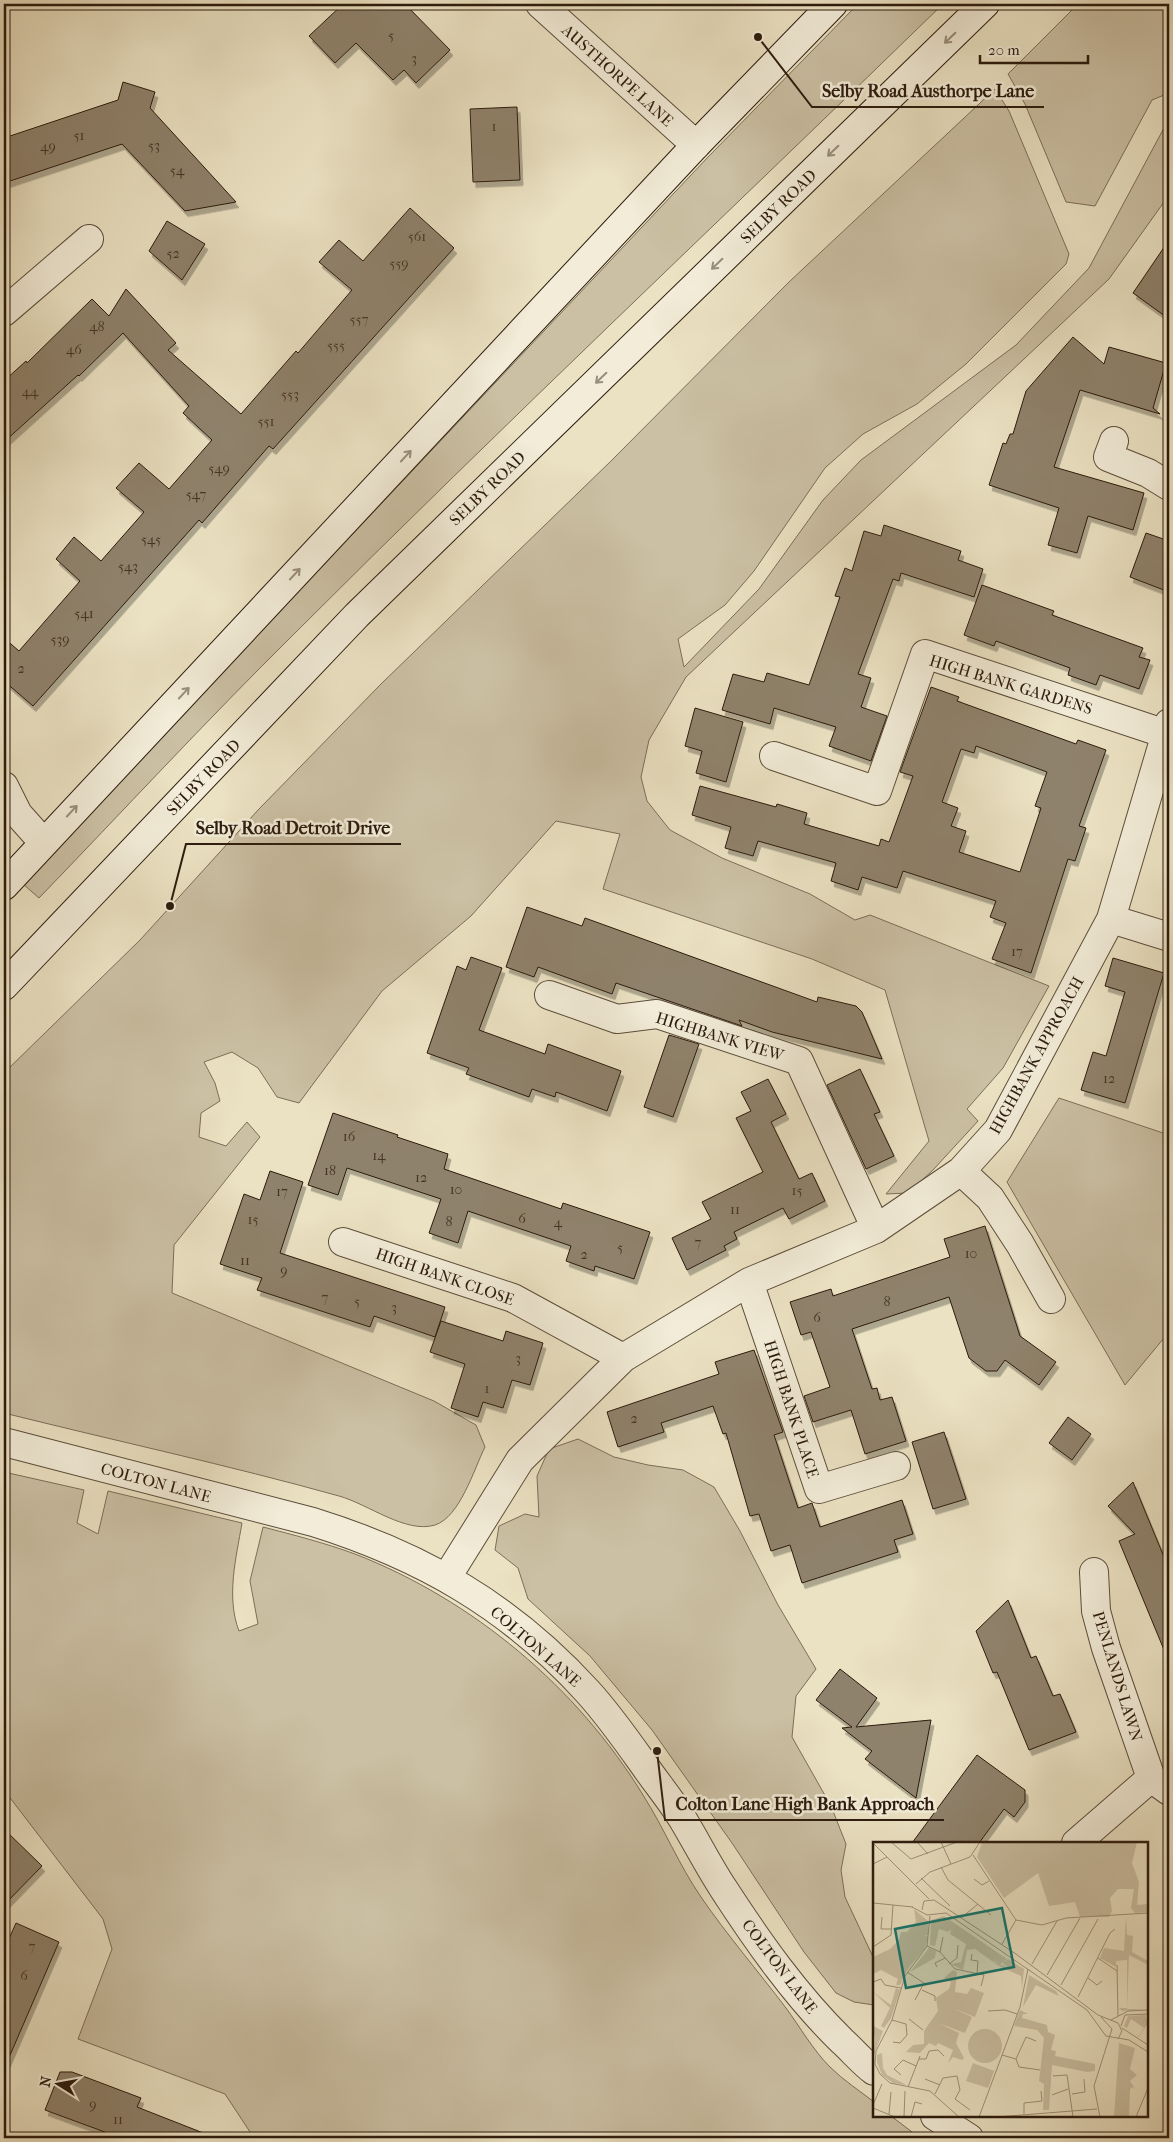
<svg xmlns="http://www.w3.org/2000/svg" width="1173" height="2142" font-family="'IM FELL French Canon',serif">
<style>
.green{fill:#cbc0a4;stroke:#7c6e58}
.building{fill:#8f826c;stroke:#2c1b0d;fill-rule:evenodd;filter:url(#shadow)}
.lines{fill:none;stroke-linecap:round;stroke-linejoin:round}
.minor-casing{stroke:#5c4d3a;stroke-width:30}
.secondary-casing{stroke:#2c1b0d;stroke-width:30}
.minor{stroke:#f2ecd8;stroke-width:28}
.secondary{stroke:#f2ecd8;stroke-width:28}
.oneway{stroke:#998e7d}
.labels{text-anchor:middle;stroke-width:5;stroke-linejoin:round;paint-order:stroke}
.number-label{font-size:14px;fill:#453525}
.street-label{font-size:16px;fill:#2c1b0d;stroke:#f2ecd8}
.inset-road{fill:none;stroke:#9f927a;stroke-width:1}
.view{fill:#0f766e;fill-opacity:0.15;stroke:#0f766e;stroke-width:2.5}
.inset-edge{fill:none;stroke:#2c1b0d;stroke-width:2.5}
.leader{fill:none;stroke:#2c1b0d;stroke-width:2}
.callout-dot{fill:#2c1b0d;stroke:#f2ecd8;stroke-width:2}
.callout-label{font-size:18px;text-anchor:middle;font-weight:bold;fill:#2c1b0d;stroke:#f2ecd8;stroke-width:5;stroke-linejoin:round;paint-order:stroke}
</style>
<defs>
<filter id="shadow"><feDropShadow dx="3" dy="5.5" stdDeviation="0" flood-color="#0004"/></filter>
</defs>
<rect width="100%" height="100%" fill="#ebe2c3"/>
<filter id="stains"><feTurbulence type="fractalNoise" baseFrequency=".004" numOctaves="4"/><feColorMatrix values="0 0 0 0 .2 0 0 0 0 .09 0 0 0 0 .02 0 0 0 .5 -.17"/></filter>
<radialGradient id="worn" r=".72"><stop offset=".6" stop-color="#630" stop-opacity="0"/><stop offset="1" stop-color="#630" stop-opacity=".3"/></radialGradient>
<!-- green -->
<path class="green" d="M858,4H943C726,215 506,422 292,636C206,721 123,811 39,898L23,884L708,157Z
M1078,4H1169V93L1152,100L1095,206L1066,202L1025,104L1008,74Z
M995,89L1009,111L1069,254L1066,264L966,364L917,404L863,434L825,468L754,571L725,605L678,639L684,667L759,589L823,500L861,460L1016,345L1089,268L1165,126L1169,114V195L1109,279L686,677L649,740L641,777L647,801L670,830L722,858L810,894L855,920L870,915L1049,986L1003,1068L967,1109L978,1121L933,1170L908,1193L886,1194L929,1141L885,990L812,959L603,889L620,834L556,821L471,916L382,991L299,1103L277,1097L258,1068L232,1052L204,1062L215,1083L220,1101L201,1113L199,1137L226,1146L247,1122L260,1137L174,1245L172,1293L434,1401L476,1425L485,1447C474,1469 460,1517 435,1525C406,1534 368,1504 339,1496C228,1465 116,1441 4,1413V1073L140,940L259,809L381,684L611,461L789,282Z
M1059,1098L1169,1135V1332L1125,1385L1007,1182Z
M578,1439L614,1457L648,1465L683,1470L714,1487L740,1531L778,1605L816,1669L796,1696L792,1737L831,1806L846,1844L841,1870L845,1897L874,1959V2005L854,2002L836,1993L804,1952L732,1843L652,1730L590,1656L528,1599L518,1568L495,1550L499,1526L525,1514L539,1517L537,1476L549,1449Z
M4,1472L84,1490L77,1523L98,1534L108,1491L242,1523C236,1558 226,1597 239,1631L258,1624L250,1581L263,1527C294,1535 325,1543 355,1554C473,1600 577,1687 643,1795C664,1828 679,1865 701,1897C727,1935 758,1971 786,2008C800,2027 813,2050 830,2067C843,2080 860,2091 874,2102V2116H891L920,2138H254L225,2094L78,2039L112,1949L103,1919L4,1790Z"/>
<!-- building -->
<path class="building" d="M343,4H405L450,50L416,83L404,70L393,80L356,43L335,63L309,36Z
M123,82L155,92L150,108L236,202L185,211L122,144L4,183V138L118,100Z
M517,107L520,180L473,182L470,109Z
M410,208L454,248L273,449L269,446L202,523L199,520L33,706L4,681V638L19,651L80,581L56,559L74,537L101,561L144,512L116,488L139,463L169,489L212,440L183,413L189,406L123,333L79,376L78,375L4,442V381L26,361L27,363L92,299L109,316L126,289L176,343L168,350L241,414L296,351L298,353L352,290L319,262L339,240L363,261Z
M167,221L205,244L182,280L149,251Z
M1169,240V319L1133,293Z
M1073,337L1104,364L1109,347L1166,363L1153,408L1160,414L1080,390L1054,467L1144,493L1133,530L1088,516L1077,553L1048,545L1059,508L989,485L1003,443L1006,444L1010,434H1013L1026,391Z
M884,525L961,551L958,560L983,569L974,597L901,573L899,581L893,579L858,674L871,678L861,707L887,716L871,761L829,746L836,727L774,708L770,724L722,710L733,674L764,682L767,673L809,685L840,597L835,596L845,568L852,571L864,531L881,536Z
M1146,533L1169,541V592L1130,577Z
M982,585L1054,611L1052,615L1143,648L1139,657L1150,660L1139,689L1100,675L1096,685L1068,675L1070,668L996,641L994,646L964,635Z
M931,687L959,697L957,701L1076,744L1078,740L1106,750L1079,826L1086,828L1075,861L1068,859L1031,973L992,959L1006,923L990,917L996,901L903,871L897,888L862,877L858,890L831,881L836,863L758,841L753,856L725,848L731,827L692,815L700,786L776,807L777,804L807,813L804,824L879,846L881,839L889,842L913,776L900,772ZM976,746L1047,772L1035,806L1041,808L1020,872L959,852L966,831L951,826L958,808L942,802L961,749L974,753Z
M695,708L743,722L726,782L696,773L702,751L685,746Z
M527,907L582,926L585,918L817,1002L818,997L856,1006L862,1012L882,1059L772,1032L739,1020L742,1026L616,983L612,994L538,967L534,977L506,967Z
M471,957L502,968L479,1030L545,1054L548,1044L621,1071L607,1111L556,1092L555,1097L532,1089L529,1097L466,1074L469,1068L427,1053L457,966L466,970Z
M1113,958L1164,973L1125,1103L1081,1090L1093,1052L1106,1056L1125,992L1105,986Z
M669,1035L699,1044L673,1117L644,1107Z
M860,1069L880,1112L874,1114L894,1156L866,1169L827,1085Z
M768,1079L786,1114L771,1122L799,1179L812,1173L825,1201L789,1219L783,1208L734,1232L737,1239L724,1246L726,1250L687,1270L672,1238L711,1219L702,1202L763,1172L736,1118L751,1111L741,1092Z
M333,1113L398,1135L397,1137L448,1154L444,1169L561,1209L563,1203L650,1232L634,1279L595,1266L594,1271L566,1261L571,1246L468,1211L458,1243L429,1233L441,1199L347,1168L338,1195L308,1185Z
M270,1171L303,1182L280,1253L445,1307L435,1337L374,1316L370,1327L257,1290L262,1278L220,1264L244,1194L260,1200Z
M985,1226L1020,1336L1056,1362L1039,1385L1005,1360L997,1371H986L969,1358L949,1297L852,1329L872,1389L877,1388L880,1400L892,1397L906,1441L865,1454L851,1410L813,1422L804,1396L830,1387L811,1332L801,1335L790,1302L831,1289L833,1296L950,1257L944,1239Z
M441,1321L503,1341L506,1331L543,1343L530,1385L512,1380L503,1408L483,1402L478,1417L451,1408L465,1364L430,1352Z
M754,1350L783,1432L774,1435L798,1508L812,1503L820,1527L902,1500L913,1534L894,1540L898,1552L802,1583L790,1545L771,1551L759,1514L750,1516L726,1433L723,1434L713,1406L661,1423L664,1432L618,1447L607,1412L719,1374L715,1362Z
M1068,1417L1091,1434L1072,1460L1049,1443Z
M944,1432L966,1499L933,1509L912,1442Z
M1133,1482L1169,1569V1662L1119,1541L1135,1534L1108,1506Z
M1008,1600L1031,1658L1036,1656L1053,1696L1060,1694L1076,1732L1029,1750L997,1672L993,1673L976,1631Z
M840,1669L877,1698L856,1727L931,1720L916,1798L865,1759L872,1751L842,1728L852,1727L816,1700Z
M977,1755L1025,1790V1802L1014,1817L1004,1809L979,1843H912Z
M4,1829L42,1866L4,1905Z
M16,1923L59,1942L4,2069V1950Z
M60,2072H72L141,2098L137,2107L211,2136L210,2138H121L45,2110Z"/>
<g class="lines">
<!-- minor casing -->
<g class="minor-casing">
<path id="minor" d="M540,4L696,145
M4,312L89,239
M1114,441L1108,457L1148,473L1169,486
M774,756L877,791L925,654L1166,734
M4,786L18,814L43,842
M1111,919L1169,937
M549,995L617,1019L657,1014L799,1061L876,1229
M961,1171L990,1198L1020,1244L1051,1299
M343,1242L513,1298L623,1358
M749,1282L819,1489L896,1466
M4,1442L313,1522C422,1556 510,1606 588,1692C608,1714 625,1738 642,1762C655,1781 670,1799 682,1818C696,1841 708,1865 723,1888C758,1942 796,1996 842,2041C853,2051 863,2063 874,2071
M1094,1572L1096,1611L1106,1648L1151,1778
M447,1577L520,1460L623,1358L749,1282L876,1229L961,1171L998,1130L1111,919L1169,723
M1076,1843L1151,1778L1169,1791
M935,2116L969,2138"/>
</g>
<!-- secondary casing -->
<g class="secondary-casing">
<path id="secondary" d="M4,886L696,145L833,4
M4,986L357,615L985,4"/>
</g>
<!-- minor -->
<use href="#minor" class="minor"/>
<!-- secondary -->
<use href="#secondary" class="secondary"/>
</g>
<!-- one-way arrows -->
<defs><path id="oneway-shaft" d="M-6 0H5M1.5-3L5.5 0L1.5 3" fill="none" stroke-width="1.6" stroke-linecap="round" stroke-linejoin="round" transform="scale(1.25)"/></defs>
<g class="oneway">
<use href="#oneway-shaft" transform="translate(950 38) rotate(136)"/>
<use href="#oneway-shaft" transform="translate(833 151) rotate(136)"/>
<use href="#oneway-shaft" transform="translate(717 264) rotate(136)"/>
<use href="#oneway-shaft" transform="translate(601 378) rotate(136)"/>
<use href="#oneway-shaft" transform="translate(406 456) rotate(-47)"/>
<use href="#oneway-shaft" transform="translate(295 574) rotate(-47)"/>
<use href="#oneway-shaft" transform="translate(184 693) rotate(-47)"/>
<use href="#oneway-shaft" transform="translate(72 811) rotate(-47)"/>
</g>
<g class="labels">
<!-- number labels -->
<g class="number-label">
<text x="391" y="40">5</text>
<text x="414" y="63">3</text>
<text x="494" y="131">1</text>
<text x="79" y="140">51</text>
<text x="154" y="150">53</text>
<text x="48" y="151">49</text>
<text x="177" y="175">54</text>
<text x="417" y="241">561</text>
<text x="173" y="258">52</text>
<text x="399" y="268">559</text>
<text x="359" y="324">557</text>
<text x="97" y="331">48</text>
<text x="336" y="350">555</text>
<text x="74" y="354">46</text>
<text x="30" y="396">44</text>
<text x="290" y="399">553</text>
<text x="266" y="426">551</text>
<text x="219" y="473">549</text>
<text x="196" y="499">547</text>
<text x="151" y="544">545</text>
<text x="128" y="571">543</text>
<text x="84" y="618">541</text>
<text x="60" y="644">539</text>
<text x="21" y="673">2</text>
<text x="1017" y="956">17</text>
<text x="1109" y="1083">12</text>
<text x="349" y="1141">16</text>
<text x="379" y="1160">14</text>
<text x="330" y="1175">18</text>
<text x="421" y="1182">12</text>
<text x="456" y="1194">10</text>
<text x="797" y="1195">15</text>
<text x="282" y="1196">17</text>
<text x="735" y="1214">11</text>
<text x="522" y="1223">6</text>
<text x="253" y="1224">15</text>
<text x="449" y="1226">8</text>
<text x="558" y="1227">4</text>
<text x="698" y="1247">7</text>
<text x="620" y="1252">5</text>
<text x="971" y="1258">10</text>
<text x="584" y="1259">2</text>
<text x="245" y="1265">11</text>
<text x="284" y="1275">9</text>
<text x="325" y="1302">7</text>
<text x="357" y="1306">5</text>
<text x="887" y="1306">8</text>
<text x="394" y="1312">3</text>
<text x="817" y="1322">6</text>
<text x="518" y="1363">3</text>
<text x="487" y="1393">1</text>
<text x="634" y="1423">2</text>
<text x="32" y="1951">7</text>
<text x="24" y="1980">6</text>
<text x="93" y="2109">9</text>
<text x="118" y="2124">11</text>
</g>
<!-- street labels -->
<g class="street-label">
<text transform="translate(618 75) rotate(42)" y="6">AUSTHORPE LANE</text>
<text transform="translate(778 206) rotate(-44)" y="6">SELBY ROAD</text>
<text transform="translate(487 488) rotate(-44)" y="6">SELBY ROAD</text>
<text transform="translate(1011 684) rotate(17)" y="6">HIGH BANK GARDENS</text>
<text transform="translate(203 777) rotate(-46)" y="6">SELBY ROAD</text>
<text transform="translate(720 1036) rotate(17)" y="6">HIGHBANK VIEW</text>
<text transform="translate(1036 1055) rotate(-61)" y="6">HIGHBANK APPROACH</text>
<text transform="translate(445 1276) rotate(19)" y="6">HIGH BANK CLOSE</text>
<text transform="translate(792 1409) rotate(72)" y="6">HIGH BANK PLACE</text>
<text transform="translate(156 1482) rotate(15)" y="6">COLTON LANE</text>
<text transform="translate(536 1646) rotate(41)" y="6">COLTON LANE</text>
<text transform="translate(1118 1676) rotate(73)" y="6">PENLANDS LAWN</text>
<text transform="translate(780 1966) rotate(53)" y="6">COLTON LANE</text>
</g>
</g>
<!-- overview -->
<g transform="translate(873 1842)">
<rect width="275" height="275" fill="#ebe2c3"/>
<path d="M109,0H264L259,21L266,40L264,63L275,62V70L262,71L258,66L261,47H245L237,56L239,69L236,75H207L202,60L176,64L165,31L131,56L104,15ZM41,67L55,79V93L50,94H55L52,106L34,128L27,143H23L25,137L8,128L0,132V115L17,107L26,98L28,90H34L43,80ZM71,74L134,117L127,122L120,118L122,120L136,126L129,121L135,117L151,127L149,148L148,134L126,124L102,107L94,108L90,128L78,122L88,120L93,102L77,92L78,87L75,90L66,87L62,104L57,103L58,78ZM253,75L254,93L260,94L259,110L275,119V123L256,113L254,167H273L249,169L246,166H254V118L243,119V125L227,116L231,106L251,109ZM56,106L63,109L62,116L37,130ZM80,128L84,130L82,150L94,152L98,146L111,151L102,175L80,166L99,175L92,191L65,181L86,191L83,201L91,216L89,218L80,215L75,221L80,208L65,201L63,204L56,201L47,211L33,210L40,203L51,202V189L65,169L63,156L76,147L78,140L71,136ZM156,133L183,149L186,154L163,143L150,165ZM23,146L27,148L18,176L11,186L8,184L17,166L0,150L18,163ZM147,168L155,172H150L149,176L174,183L175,190L182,193L178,208L183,209L182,214L222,222V229L214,230L179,223L176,268H170L171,242L166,239L171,196L164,188L141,184ZM272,173L275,181L266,195L263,192L266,194L271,186L258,177L254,186L251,184L255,174ZM0,184L10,189L1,213L2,198ZM95 204a17 17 0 1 1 34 0a17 17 0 1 1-34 0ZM246,201L262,206L257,227L264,233L257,239L262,247L258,245L257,249L256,275H241ZM9,211L10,226L14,233L34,243L20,241L9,233L4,220V213ZM100,221L121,229L115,246L93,239Z" fill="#cbc0a4"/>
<path class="inset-road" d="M18,0L38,17L84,0M44,0L55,12M68,0L78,22M0,1L56,57M100,13L143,78L129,102M0,22L14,15M68,25L75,38L118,73M48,36L77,64M101,37L109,43L116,39M43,42L57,30L97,15L107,0M0,61L40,65M39,65L54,73L73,71L214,168L233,194L256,198L275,210M49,68L51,59L61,58L143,112L225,173L245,181L249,189L245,197M57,74L54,104L32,134L19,178L3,209L2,222L7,232L17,241L57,249L86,275M9,75L8,87H19M88,76L105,62M143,78L169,83L193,76L275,71M54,104L67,110L82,127L111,133L108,144M0,105L18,93L20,63M67,110L70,95M99,112L98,118L105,119L104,131M225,116L244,129M76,122L84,116L85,103M159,122L184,79M244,123L245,174M64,125L62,121L72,116M34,130L51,141L42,158M174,133L207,76M215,136L224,143L229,139M0,140L8,137L12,143L28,146M188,143L225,77M49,148L62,154V159M205,155L237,91L242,87M115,169L132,168L144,172M36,177L50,188M19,178L33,182L34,193L27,201L20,200M238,178L255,169L275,168M248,184L252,173L275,172M249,186L275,203M129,213L143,217L153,195L163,199M46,217H53L56,209L65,208L71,214M143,217L146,225L167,228M28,233L21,227L30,218L43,224M180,234L194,233L200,275M52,237L67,243M35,245L47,214M62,252L70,236L84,234L87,248L82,257L97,268M199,252L212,250L211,237M179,253L195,247M0,263L9,242M0,266L22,275M16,272L18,250M151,272V261L169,259L168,249M31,275L32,249M38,275L42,260L49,262M106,275L147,165L155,127M124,275L224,267M227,275L221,244L239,187L228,175M263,275L275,246"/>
<path class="view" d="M129,66L141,125L33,146L22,87Z"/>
<rect width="275" height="275" class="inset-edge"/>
</g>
<!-- callouts -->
<path class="leader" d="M758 37L812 107H1044M170 906L186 844H401M657 1751L665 1820H944"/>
<g class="callout-dot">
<circle cx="758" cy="37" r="5"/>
<circle cx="170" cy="906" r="5"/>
<circle cx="657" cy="1751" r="5"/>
</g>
<g class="callout-label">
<text x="928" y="97">Selby Road Austhorpe Lane</text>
<text x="293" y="834">Selby Road Detroit Drive</text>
<text x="805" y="1810">Colton Lane High Bank Approach</text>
</g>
<!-- margin -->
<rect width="1173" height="2142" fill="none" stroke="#ebe2c3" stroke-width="20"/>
<rect x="5" y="5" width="1163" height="2132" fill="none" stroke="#2c1b0d" stroke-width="2.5"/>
<rect x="10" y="10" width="1153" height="2122" fill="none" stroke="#2c1b0d"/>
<!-- north arrow -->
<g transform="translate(58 2084) rotate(281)" stroke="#f2ecd8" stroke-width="4" paint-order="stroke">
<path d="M0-4L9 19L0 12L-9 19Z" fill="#2c1b0d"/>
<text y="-8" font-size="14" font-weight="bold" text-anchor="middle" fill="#2c1b0d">N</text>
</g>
<!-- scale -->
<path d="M980 55v8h108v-8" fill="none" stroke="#2c1b0d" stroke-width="2.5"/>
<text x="988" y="55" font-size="15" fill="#2c1b0d" stroke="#f2ecd8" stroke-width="4" paint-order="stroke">20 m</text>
<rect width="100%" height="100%" filter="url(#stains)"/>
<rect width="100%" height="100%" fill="url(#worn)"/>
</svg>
